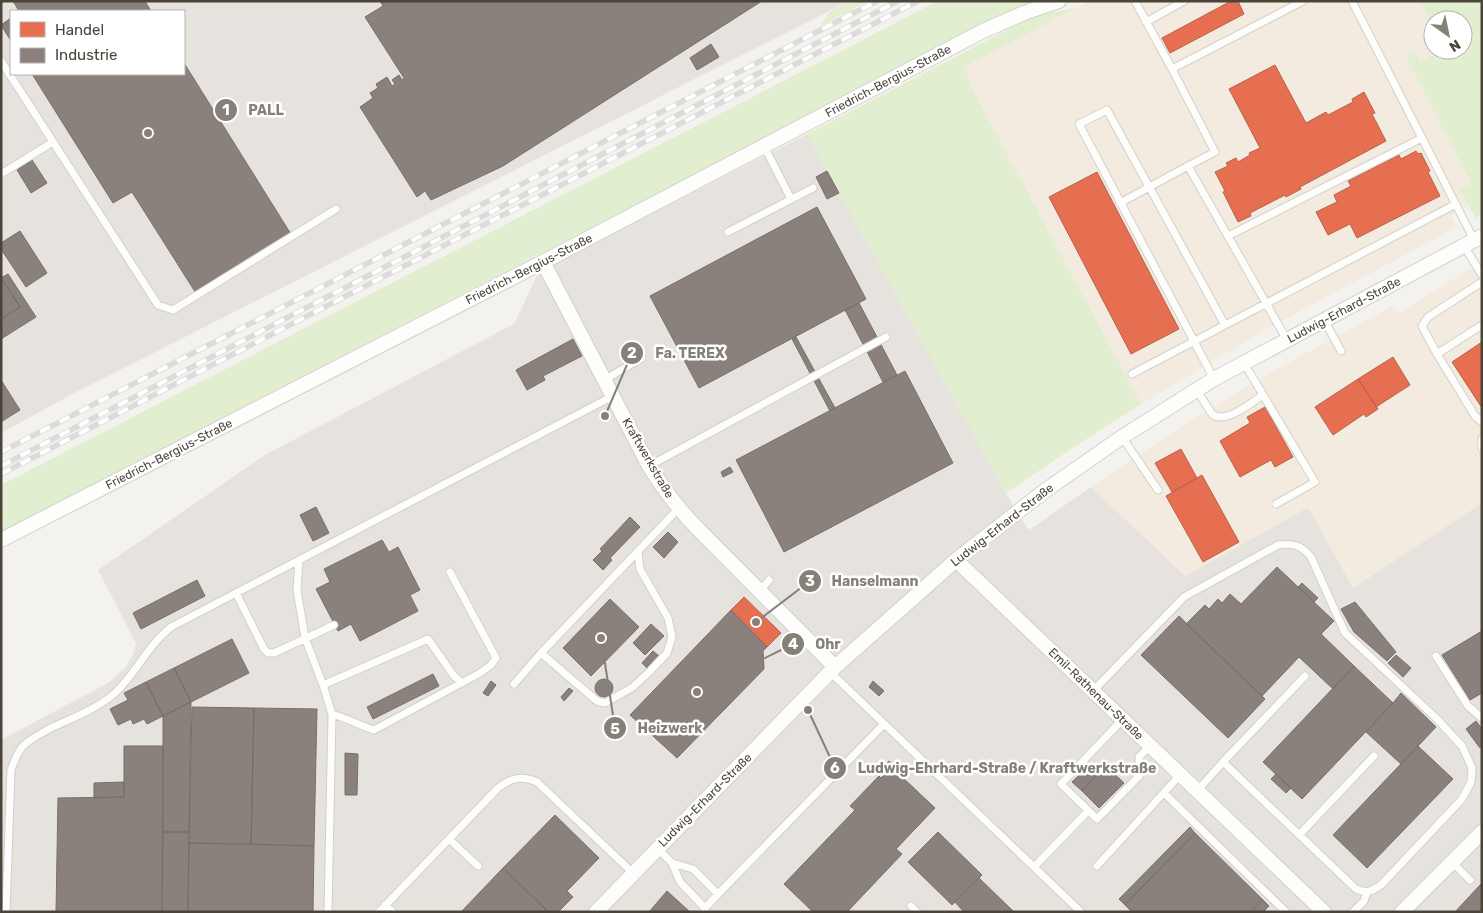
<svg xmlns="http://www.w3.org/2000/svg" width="1483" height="913" font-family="Rubik,sans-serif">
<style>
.commercial{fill:#f3ebdf}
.industrial{fill:#e6e2de;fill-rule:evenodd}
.green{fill:#e1eecf}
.parking{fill:#e6e3df}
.shops{fill:#e76f51;stroke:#b8624a}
.industry{fill:#8a817c;stroke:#776f68}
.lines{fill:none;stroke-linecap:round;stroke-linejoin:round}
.service-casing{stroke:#d2d0cb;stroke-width:9}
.minor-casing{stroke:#d2d0cb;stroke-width:16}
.service{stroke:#fdfdfc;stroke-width:7}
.minor{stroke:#fdfdfc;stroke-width:14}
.rail-casing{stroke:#dbdbda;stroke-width:5.5}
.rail{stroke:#fff;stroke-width:4;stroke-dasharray:11;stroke-linecap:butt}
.labels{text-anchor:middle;stroke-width:5;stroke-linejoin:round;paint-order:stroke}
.street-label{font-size:12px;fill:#4b4439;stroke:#fff}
.leader{fill:none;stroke:#868178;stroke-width:2}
.callout-dot{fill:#868178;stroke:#fff;stroke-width:2}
.mark-label{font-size:15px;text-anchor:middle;font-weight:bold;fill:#fff}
.callout-label{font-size:14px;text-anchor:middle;font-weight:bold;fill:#868178;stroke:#fff;stroke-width:5;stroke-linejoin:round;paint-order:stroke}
</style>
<rect width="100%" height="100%" fill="#f4f2ee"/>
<!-- commercial -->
<path class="commercial" d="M1089,1H1420L1433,26V44L1431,45L1435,53L1420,61L1415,52L1407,60L1471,183L1460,189L1469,206L1451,215L1457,227L1265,330L1141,404L973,90L964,67Z
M1482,263V503L1352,588L1309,509L1307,508L1184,576L1091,487L1197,416L1272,372L1394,305L1400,316L1404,310L1463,273Z"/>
<!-- industrial -->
<path class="industrial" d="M1,1H849L78,391L1,433ZM11,11H184V74H11Z
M807,134L1017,513L1029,530L1091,487L1185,576L1307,508L1309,509L1353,588L1482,503V912H1V740L108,683L125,668L133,655L136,643L98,570L265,455L514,324L539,272Z"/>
<!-- green -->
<path class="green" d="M849,1H868L819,27L830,12Z
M938,1H1046L839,100L1,532V485Z
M1420,1H1482V214L1475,218L1460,189L1471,183L1407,60L1409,55L1415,52L1420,61L1435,54L1433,50H1463V20H1433V26Z
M1076,8L964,67L973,90L1141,404L1074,447L1006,493L807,134L1034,16Z"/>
<!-- parking -->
<path class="parking" d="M768,175L779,196L816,177L827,199L730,251L707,208Z
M687,220L704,253L628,294L662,357L632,373L580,278Z
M462,369L503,446L335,533L311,487L298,494L282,462Z
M569,429L582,454L438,528L430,512L381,537L376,527Z
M960,466L982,508L974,513L975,515L954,525L956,530L948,535L950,539L930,549L932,554L894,574L899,583L848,609L850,614L823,628L784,557Z
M737,487L753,516L730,529L714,499Z
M1091,500L1178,583L1143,620L1132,627L1122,638L1120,637L1096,662L1009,578L1017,570L1021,573L1047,546L1059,540L1078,521L1074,518Z
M1305,676L1318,689L1255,756L1242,743Z
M1152,693L1211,751L1201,761L1142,704Z
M1363,746L1387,768L1331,827L1307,804Z
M1240,779L1267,804L1257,814L1231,789Z"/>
<!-- shops -->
<path class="shops" d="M1231,1H1238L1244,14L1170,53L1162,38Z
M1275,65L1306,123L1326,112L1328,115L1353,102L1352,99L1364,92L1375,113L1372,114L1386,141L1300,187L1301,189L1286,197L1285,195L1250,213L1251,216L1238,222L1223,192L1225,191L1215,172L1228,166L1226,163L1236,158L1238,162L1250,155L1249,153L1260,148L1229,89Z
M1416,151L1418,154L1421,153L1430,171L1428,172L1440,196L1357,238L1350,224L1328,235L1316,212L1337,202L1334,195L1351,186L1348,181L1399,155L1401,159Z
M1097,172L1179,329L1131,354L1049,197Z
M1482,342V408L1452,362Z
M1393,357L1410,385L1376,407L1358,379Z
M1358,379L1378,409L1366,417L1364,414L1333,435L1315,407Z
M1265,407L1293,457L1275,467L1271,460L1240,477L1220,441L1250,423L1247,417Z
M1181,449L1197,478L1172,492L1155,463Z
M1202,475L1239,542L1203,562L1166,496Z
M744,597L781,633L767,647L731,610Z"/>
<!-- industry -->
<path class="industry" d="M13,1H145L151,11H19Z
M380,1H762L503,166L431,200L425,191L417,197L360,107L373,98L370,93L378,88L376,84L387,77L392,86L395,84L392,80L399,75L402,80L404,78L365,17L383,6Z
M11,18V41L1,25Z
M711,44L719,57L697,70L690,58Z
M184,63L294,239L199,298L132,192L113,203L32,74H184Z
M32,160L47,183L31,193L17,170Z
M827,171L839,193L827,199L816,177Z
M817,207L866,299L699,388L650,296Z
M20,231L47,273L26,287L1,249V243Z
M8,274L36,317L1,339V319L20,307L1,278Z
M1,278L20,307L1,319Z
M859,303L897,375L883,382L845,310Z
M796,337L835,408L830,411L792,339Z
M573,339L582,356L543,376L545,380L527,390L516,370Z
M905,371L953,463L784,552L736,460Z
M1,380L20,410L1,422Z
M730,467L733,472L723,477L721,472Z
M316,507L329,533L313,541L300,515Z
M630,517L640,527L610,558L612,560L603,570L593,560L602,551L600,549Z
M668,532L678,542L664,558L653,547Z
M382,540L389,552L398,547L420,590L410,595L418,611L360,641L351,624L338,631L316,589L330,582L324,569Z
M1277,567L1334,621L1321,634L1354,666L1333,689L1299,657L1262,696L1186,624L1205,605L1209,609L1218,599L1222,603L1230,594L1241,604Z
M197,580L205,596L141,629L133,613Z
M1302,583L1318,598L1314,602L1298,587Z
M610,599L639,627L591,676L563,648Z
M1355,602L1396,652L1387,661L1354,632L1341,609Z
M731,610L767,647L763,651L764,669L677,758L630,715Z
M1179,616L1265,699L1228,738L1141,655Z
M651,624L664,636L645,655L633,643Z
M1482,631V693L1470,700L1442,655Z
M232,639L249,673L191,702L174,668Z
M653,651L659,656L647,668L642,663Z
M1396,655L1411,668L1403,677L1388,663Z
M1354,666L1393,703L1302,799L1263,762Z
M174,668L191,702L163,716L146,682Z
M433,674L439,686L373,719L367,707Z
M595 688a9 9 0 1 1 18 0a9 9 0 1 1-18 0Z
M491,681L496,685L488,696L483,693Z
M873,681L884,691L879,696L869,687Z
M146,682L163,716L147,724L144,719L133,724L131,719L118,725L110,709L128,700L124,693Z
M569,688L573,691L564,701L561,697Z
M1401,693L1436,727L1401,764L1366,732L1393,703Z
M191,702L189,832H163V716Z
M192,707L254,708L251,844L189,843Z
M254,708L317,709L314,846L251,844Z
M1476,721L1482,729V747L1480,748L1466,729Z
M124,746H163L162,912H56L58,798L124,797Z
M1418,746L1453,779L1367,868L1333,835Z
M345,753L358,754L357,795H345Z
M889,761L903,774L901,776L935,808L896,849L902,854L847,912H813L784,884L855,810L850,806L879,776L881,778L884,775L880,771Z
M1089,765L1098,774L1082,791L1072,782Z
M1106,766L1124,783L1099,808L1082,791Z
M1276,774L1291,788L1286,793L1271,779Z
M124,782V797L94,798V783Z
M555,815L599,858L567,891L573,897L558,912H548L503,868Z
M1190,827L1195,833L1125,905L1119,899Z
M163,832H189L188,912H162Z
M938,832L982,875L952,905L908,862Z
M1195,833L1263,900L1251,912H1132L1125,905Z
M189,843L314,846L313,912H188Z
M503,868L548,911L547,912H461Z
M979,878L1014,912H964L955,902Z
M1481,884L1482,912H1455Z
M667,891L690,912H649Z
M1263,900L1269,906L1263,912H1251Z"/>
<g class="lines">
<!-- service casing -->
<g class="service-casing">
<path id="service" d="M1135,1L1172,69
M1352,1L1474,240
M1146,22L1184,1
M1,61L158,305L173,310L336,209
M764,146L791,199
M1,174L53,142
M1120,203L1188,166
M728,232L813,188
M1228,236L1422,138
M1464,246L1482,275
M1482,282L1428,317L1422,326L1437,354L1475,416L1482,422
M1324,320L1341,351
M1225,325L1456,204
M1287,340L1188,166L1215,152L1172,69L1303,1
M1437,354L1482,325
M1244,363L1315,482L1276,504
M1132,374L1225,325L1107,110L1079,124L1214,379
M604,380L642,358
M1196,389L1212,414C1225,425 1251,403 1263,395
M1122,437L1158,490
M1482,439V448
M649,466L886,337
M299,560L297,590L305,638L323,685L332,714L328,912
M759,592L769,580
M236,593L264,649L268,653H274L334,625
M541,653L597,701L605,703L633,687L650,671L667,653L672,637L668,618L640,569L638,552
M1436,656L1468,706L1482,718
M830,672L1081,912
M514,684L541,653L678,509
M323,685L428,639L454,676L462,683
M1093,691L1184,597L1278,545C1293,543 1301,545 1311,557L1345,633L1436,718L1462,746L1472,768L1471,782L1462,799L1381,885C1372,891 1366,894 1356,889L1223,762L1305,676
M332,714C346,718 359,725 374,730L480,673L491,665L496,658L450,572
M1123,719L1061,784L1097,819L1140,775L1139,757L1150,746
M1197,791L1223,762
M1164,793L1286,912
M1299,835L1374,756
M449,839L478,866
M657,848L672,863L680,882L705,908
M1451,861L1470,880
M672,863L693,869L718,894
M1097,866L1180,775
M1034,867L1088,811
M385,905L393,912
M911,906L917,912
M6,912L11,770C14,761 17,753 23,746C30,739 40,734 49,729C71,718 98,709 116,692C137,672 148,645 171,627L613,396
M379,912L498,788C511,778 521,775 537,782L633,873
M704,912L705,908L718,894L884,724
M1353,912L1364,901L1367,892"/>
</g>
<!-- minor casing -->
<g class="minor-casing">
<path id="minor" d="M543,262L649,466C664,490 679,510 699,530L835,667
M1,540L543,262L983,31L1024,13L1059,1
M956,560L1324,912
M596,912L835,667L956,560L1043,492L1122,437L1214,379L1482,236
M1402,912L1482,832"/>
</g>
<!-- service -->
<use href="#service" class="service"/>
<!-- minor -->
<use href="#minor" class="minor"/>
<!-- rail casing -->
<g class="rail-casing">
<path id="rail" d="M1,452L877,1
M1,466L898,1
M1,474L918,1"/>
</g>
<!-- rail -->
<use href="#rail" class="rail"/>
</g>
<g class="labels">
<!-- street labels -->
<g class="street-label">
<text transform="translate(888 81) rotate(-28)" y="4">Friedrich-Bergius-Straße</text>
<text transform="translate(529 269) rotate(-27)" y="4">Friedrich-Bergius-Straße</text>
<text transform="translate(1344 310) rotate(-28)" y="4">Ludwig-Erhard-Straße</text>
<text transform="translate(169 454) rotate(-27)" y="4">Friedrich-Bergius-Straße</text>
<text transform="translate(648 458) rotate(60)" y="4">Kraftwerkstraße</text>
<text transform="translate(1002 525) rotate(-38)" y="4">Ludwig-Erhard-Straße</text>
<text transform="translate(1096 694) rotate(44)" y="4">Emil-Rathenau-Straße</text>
<text transform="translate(705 800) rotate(-45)" y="4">Ludwig-Erhard-Straße</text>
</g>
</g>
<!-- callouts -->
<path class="leader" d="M148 133L226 110M605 416L632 353M756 622L810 581M697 692L793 644M601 638L615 728M808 710L835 768"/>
<g class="callout-dot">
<circle cx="148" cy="133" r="5"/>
<circle cx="605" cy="416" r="5"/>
<circle cx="756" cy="622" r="5"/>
<circle cx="697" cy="692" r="5"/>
<circle cx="601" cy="638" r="5"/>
<circle cx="808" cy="710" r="5"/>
<circle cx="226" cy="110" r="12"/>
<circle cx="632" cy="353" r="12"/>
<circle cx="810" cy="581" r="12"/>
<circle cx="793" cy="644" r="12"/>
<circle cx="615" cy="728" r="12"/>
<circle cx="835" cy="768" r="12"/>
</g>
<g class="mark-label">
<text x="226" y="115">1</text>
<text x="632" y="358">2</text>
<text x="810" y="586">3</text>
<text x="793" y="649">4</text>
<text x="615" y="734">5</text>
<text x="835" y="773">6</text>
</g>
<g class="callout-label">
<text x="266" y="115">PALL</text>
<text x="690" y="358">Fa. TEREX</text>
<text x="875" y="586">Hanselmann</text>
<text x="828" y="649">Ohr</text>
<text x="670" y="733">Heizwerk</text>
<text x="1007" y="773">Ludwig-Ehrhard-Straße / Kraftwerkstraße</text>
</g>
<!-- border -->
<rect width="1483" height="913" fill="none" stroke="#4b4439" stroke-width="5"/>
<!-- legend -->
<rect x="10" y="10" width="175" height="65" fill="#ffffff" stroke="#b7b4b0"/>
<rect x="20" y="22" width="25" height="15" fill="#e76f51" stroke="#b7b4b0"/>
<text x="55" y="35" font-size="15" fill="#4b4439">Handel</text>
<rect x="20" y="48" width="25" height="15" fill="#8a817c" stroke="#b7b4b0"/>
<text x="55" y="60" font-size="15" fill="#4b4439">Industrie</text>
<!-- north arrow -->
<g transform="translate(1448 35) rotate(147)"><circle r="24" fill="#ffffff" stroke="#b7b4b0"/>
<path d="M0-4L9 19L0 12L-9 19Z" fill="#868178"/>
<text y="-8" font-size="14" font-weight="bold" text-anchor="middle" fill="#4b4439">N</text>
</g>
</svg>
